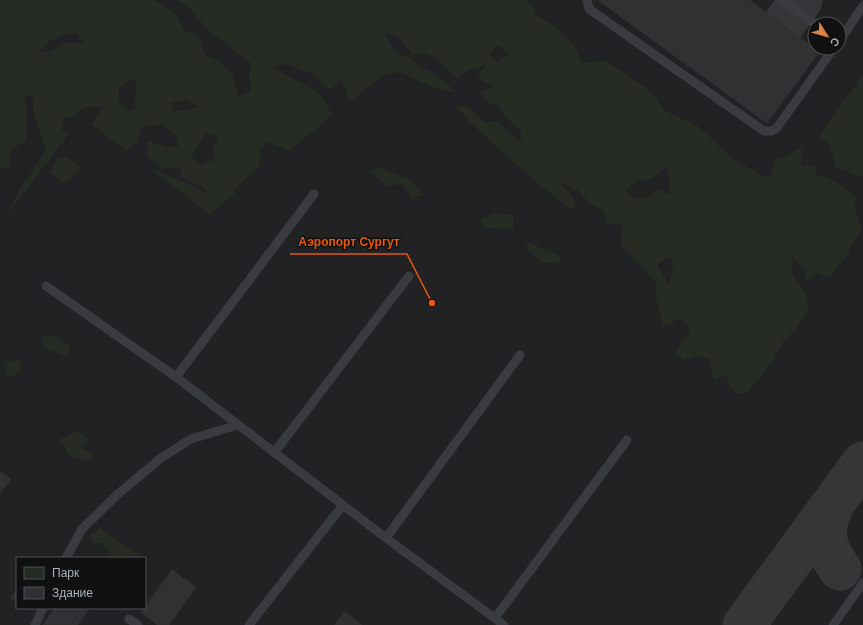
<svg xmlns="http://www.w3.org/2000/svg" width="863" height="625" font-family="Helvetica,sans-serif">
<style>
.built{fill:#222224;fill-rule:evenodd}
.green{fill:#262b24;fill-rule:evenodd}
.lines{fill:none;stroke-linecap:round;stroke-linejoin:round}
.taxiway{stroke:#343638;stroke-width:43}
.building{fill:#313133;stroke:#303133}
.service{stroke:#393b3e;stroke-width:9}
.leader{fill:none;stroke:#e8590c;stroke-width:1.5}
.callout-dot{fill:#e8590c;stroke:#111112;stroke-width:1.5}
.callout-label{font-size:12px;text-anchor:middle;font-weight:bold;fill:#e8590c;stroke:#111112;stroke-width:3;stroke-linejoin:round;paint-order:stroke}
</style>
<rect width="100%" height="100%" fill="#161617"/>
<!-- built -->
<path class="built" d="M0,0H863V625H0ZM815,24H839V48H815ZM17,558H145V608H17Z"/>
<!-- green -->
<path class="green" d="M0,0H154L157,1L177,16L184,30L199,38L206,56L215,59L232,73L238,97L251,92L249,75L251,63L208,30L186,5L176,0H524L532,5L535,14L556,27L575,46L582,63L604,60L647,88L665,111L698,126L731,157L762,176L771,175L774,161L789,155L802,147L801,165H815L817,177L824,176L837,182L856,197L855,210L862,228L845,258L829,277L817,273L806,282L804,268L793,259L792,274L807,295L808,313L790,335L783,341L773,361L748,392L738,394L727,383L728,376L714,379L708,359L698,355L684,360L675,352L691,331L683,318L663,326L656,299L655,281L621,246L623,225L606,223L604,211L590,204L579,191L559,181L577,203L570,210C531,177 489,144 455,106L469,107L485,122H498L521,142V131L505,117L499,107L490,103L478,92L495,87L483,81L478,75L486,65L470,69L456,78C443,65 432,50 412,54L399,37L385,33L393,49L415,62L422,69L434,73L444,80L456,92L440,90L400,72L382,76L350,102L342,81L329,90L314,75L287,64L273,68L318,92L333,115L289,151L269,142L261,148L259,167L235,189L234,195L210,214L145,165L188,184L207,194L201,186L182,177L179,167L163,169L147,156L148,141L167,148L179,146L175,134L162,124L141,127L137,142L127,151L91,124L104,107H85L72,116L63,118L62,130L68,135L5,218L19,191L46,150L33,112L34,97L24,95L27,113L26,140L11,150L9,168H0ZM76,33L84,43H63L52,51L38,53C50,40 58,34 76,33ZM498,45L509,54L496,62L489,53ZM136,78L135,108L129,111L118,102L119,86ZM187,100L200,107L173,112L170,102ZM206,133L218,138L212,149L216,159L201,165L191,156ZM668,167L670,194L658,190L650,196L636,199L626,191L639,179L649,180ZM671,257L673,271L668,285L657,264Z
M863,74V177L836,168L830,145L819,136Z
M66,157L81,168L71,179L61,182L49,172L57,160Z
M377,167L411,180L424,195L412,197L402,184L388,186L372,173Z
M495,213L514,216L513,229L495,228L485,230L480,219Z
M528,242L561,257L558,263L541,262L526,249Z
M53,335L69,344L68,356L45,349L41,337Z
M20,359L21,371L11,377L5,372L7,363Z
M78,431L90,439L79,447L92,453V462L69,456L60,439Z
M100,528L135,552L141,558H114L102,543H93L90,536L94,532Z"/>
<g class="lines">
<!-- taxiway -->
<path class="taxiway" d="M783,25L801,0
M832,506C821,531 824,547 840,569
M744,625L863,463"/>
</g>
<!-- building -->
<path class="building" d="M598,0H749L819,52L767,123Z
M0,471L11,479L0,493Z
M172,570L196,587L169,625H158L141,612Z
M17,590V602L11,598Z
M55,608H90L77,625H43Z
M344,612L362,625H335Z"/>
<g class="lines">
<!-- service -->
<path class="service" d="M587,0L589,9L764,131H771L776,129L834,48
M782,0L815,24
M839,42L863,6
M46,286L176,377L386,538L504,625
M176,377L314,194
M274,453L409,276
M386,538L520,355
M66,558L82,529L118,494L161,458L191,439L238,425
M495,618L627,440
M129,619L138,625
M35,625L43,608
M249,625L343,505
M833,625L863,583"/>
</g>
<!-- callouts -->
<path class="leader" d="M432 303L407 254H290"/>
<circle class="callout-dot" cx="432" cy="303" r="4"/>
<g class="callout-label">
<text x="349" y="246">Аэропорт Сургут</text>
</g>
<!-- legend -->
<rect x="16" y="557" width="130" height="52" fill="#111112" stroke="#4e5154"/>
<rect x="24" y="567" width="20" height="12" fill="#262b24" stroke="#4e5154"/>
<text x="52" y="577" font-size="12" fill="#a9b0b6">Парк</text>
<rect x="24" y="587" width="20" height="12" fill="#313133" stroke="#4e5154"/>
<text x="52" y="597" font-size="12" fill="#a9b0b6">Здание</text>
<!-- north arrow -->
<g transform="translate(827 36) rotate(127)"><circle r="19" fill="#111112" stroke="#4e5154"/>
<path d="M0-3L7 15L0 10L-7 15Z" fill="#dc8448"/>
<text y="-6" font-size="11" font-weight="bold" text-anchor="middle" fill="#a9b0b6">С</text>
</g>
</svg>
